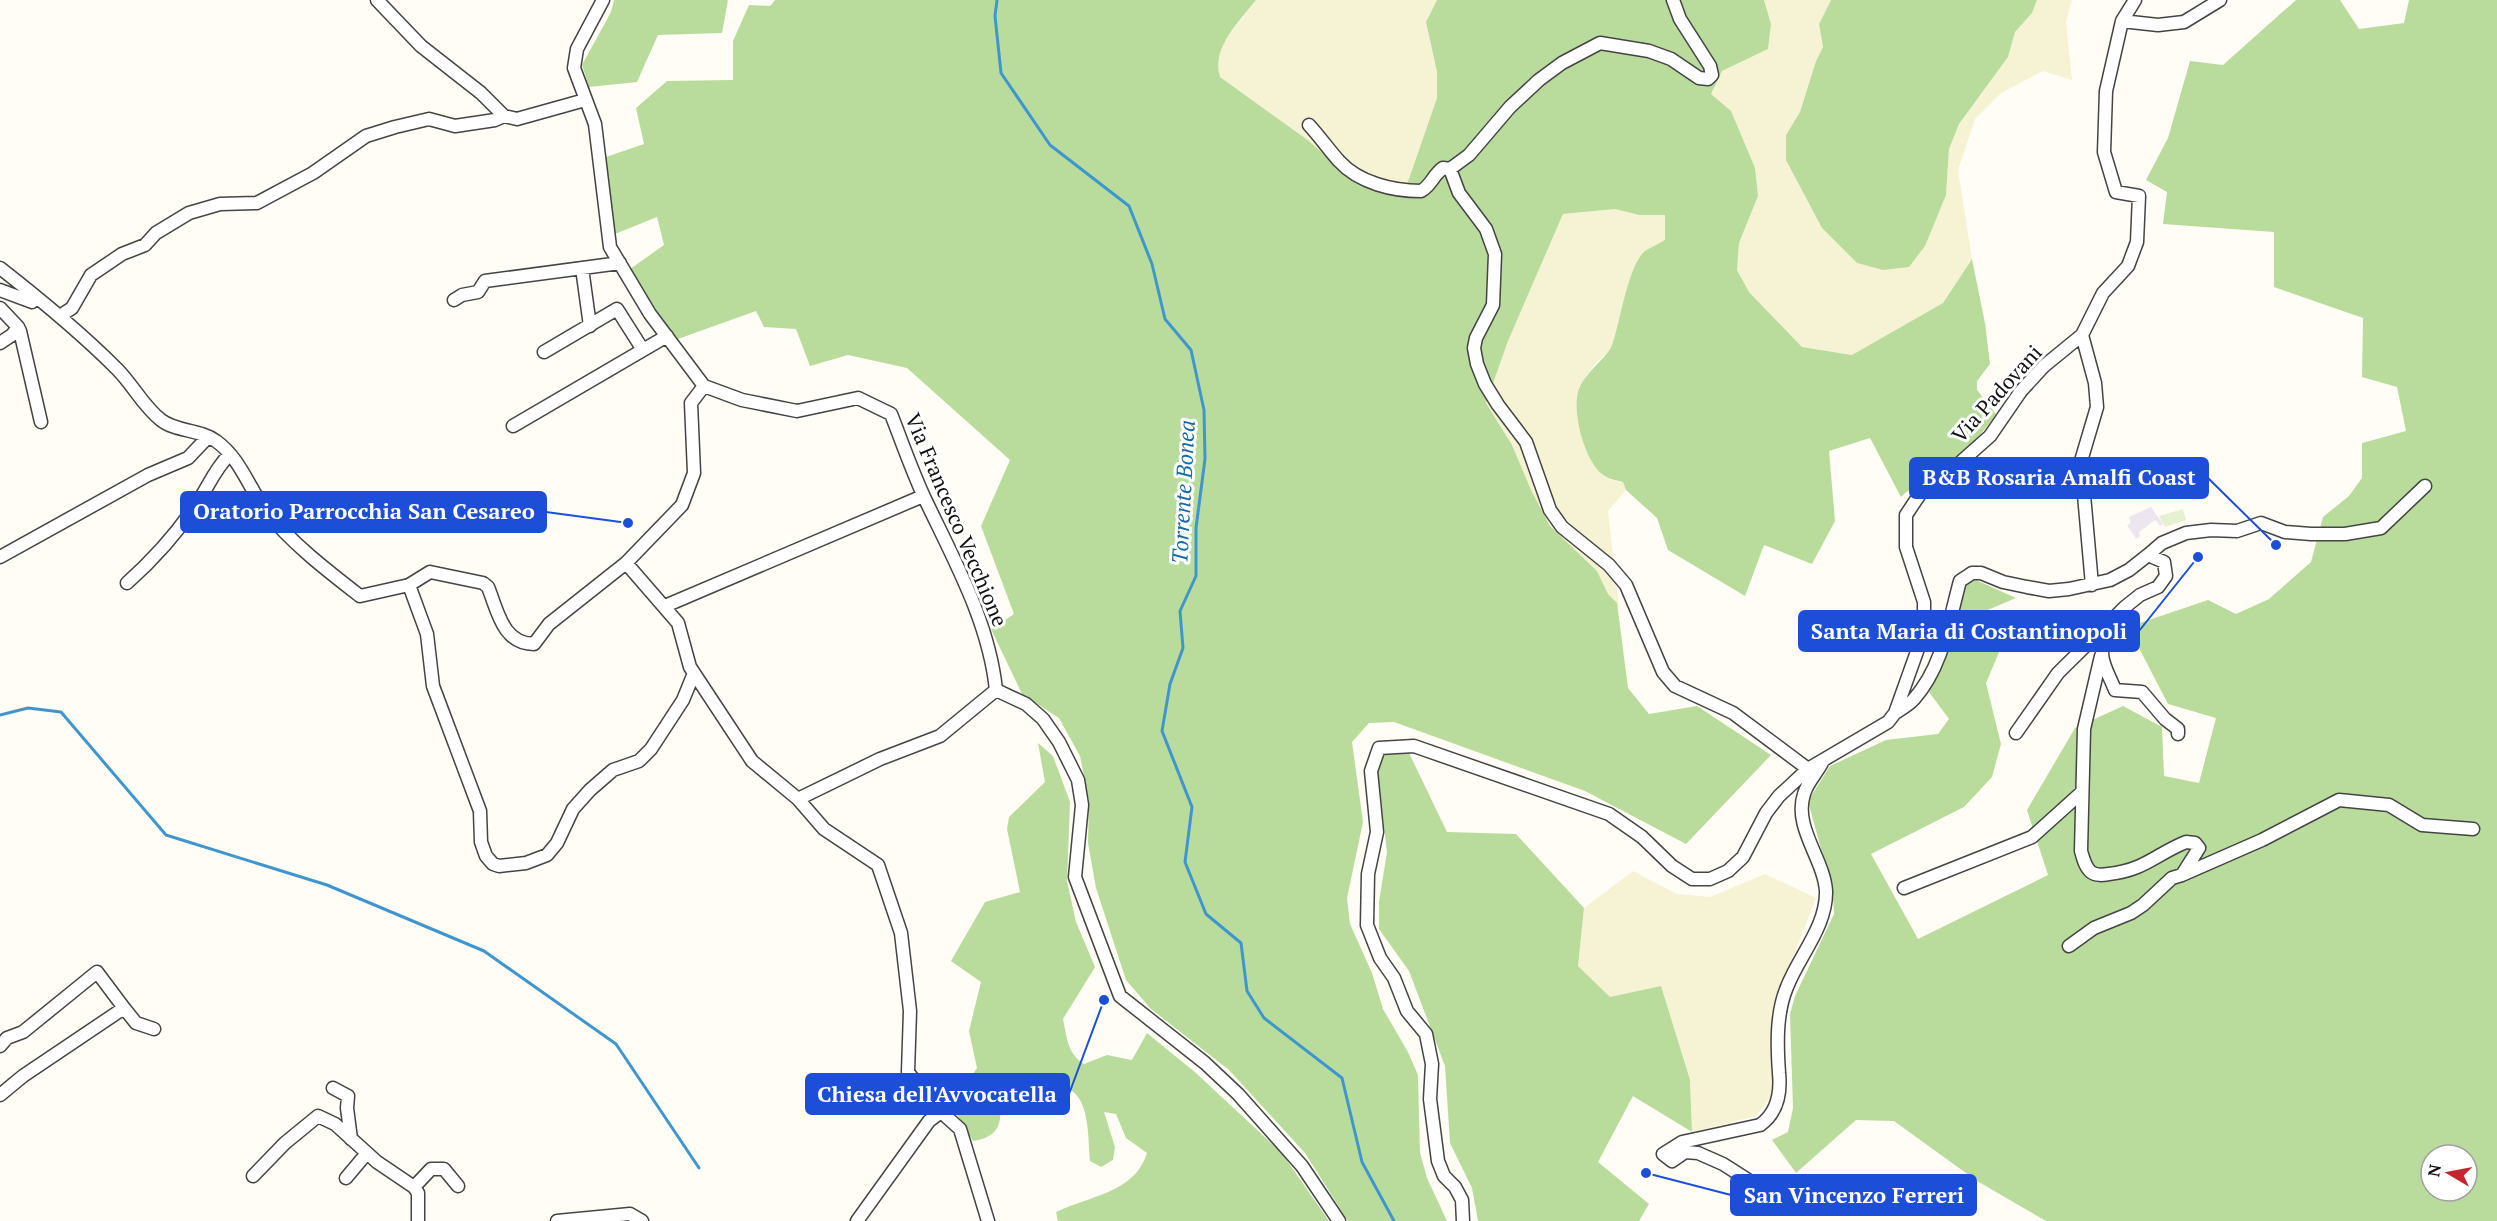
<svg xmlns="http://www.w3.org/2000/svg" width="2497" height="1221" font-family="'PT Serif',serif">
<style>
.industrial{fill:#eee6ef}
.farmland{fill:#f6f3d4}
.forest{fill:#b9dc9c;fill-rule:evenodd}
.pitch{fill:#e6f2cf}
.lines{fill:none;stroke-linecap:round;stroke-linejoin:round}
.stream{stroke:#3f96cf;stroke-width:3}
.minor-casing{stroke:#444;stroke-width:15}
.minor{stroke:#fff;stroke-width:12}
.labels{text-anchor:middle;stroke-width:6;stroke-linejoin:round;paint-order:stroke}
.street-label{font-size:21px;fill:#111;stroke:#fff}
.water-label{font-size:22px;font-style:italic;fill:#1768a6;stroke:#fff}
.leader{fill:none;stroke:#1d4ed8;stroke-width:2}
.callout-dot{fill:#1d4ed8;stroke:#fff;stroke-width:2}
.callout{fill:#1d4ed8;stroke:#1d4ed8;stroke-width:2}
.callout-label{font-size:22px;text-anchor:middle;font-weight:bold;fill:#fff}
</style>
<rect width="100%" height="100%" fill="#fffdf5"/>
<!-- industrial -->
<path class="industrial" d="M2151,507L2163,524L2160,526L2155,520L2139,532L2140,536L2136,539L2127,525L2131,523L2129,517Z"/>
<!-- farmland -->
<path class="farmland" d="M1256,0H1437L1426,22L1437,72V98L1404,193L1345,174L1309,141L1220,77L1216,65L1225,40Z
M1764,0H1831L1819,24L1823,47L1816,61L1800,112L1786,135L1822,228L1857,263L1946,195L1949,149L1959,124L2008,57L2015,32L2032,13L2037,0H2072L2066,22L2072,80L2043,71L2001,93L1975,119L1958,170L1972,259L1943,303L1853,355L1802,347L1749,292L1737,270L1739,243L1758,196L1711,94L1722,71L1768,49L1771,24Z
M1615,209L1639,215H1665L1666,240L1631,275L1611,349L1594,365L1579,387L1611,480L1623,482L1626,490L1608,511L1619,608L1608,594L1597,571L1550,526L1532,492L1512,445L1486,403L1508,341L1563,214Z
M1633,871L1677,894L1710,897L1765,874L1816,898L1778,995L1772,1095L1756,1116L1692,1132L1690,1079L1578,966L1584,908Z"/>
<!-- forest -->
<path class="forest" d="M614,0H728L722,33L658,35L637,82L589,87L582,65L611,12Z
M775,0H1256C1239,22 1211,48 1220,77L1309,141L1345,174L1404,193L1437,98V72L1426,22L1437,0H1764L1771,24L1768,49L1722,71L1711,94L1731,111L1755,168L1758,196L1739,243L1737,270L1749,292L1802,347L1852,355L1943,303L1972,259L1985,323L1990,364L1977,381V390L1996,414C1981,436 1962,455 1940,471C1927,480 1913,485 1901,497L1870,438L1829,451L1835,521L1812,564L1764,545L1745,596L1668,550L1657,518L1626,490L1623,482C1615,480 1608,479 1602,474C1584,460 1571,409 1579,389C1585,372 1608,357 1612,345C1620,323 1628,265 1645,251C1651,247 1659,244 1665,240V215H1639L1615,209L1563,214L1508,341L1486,403L1512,445L1532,492L1550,526L1597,571L1608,594L1617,603L1628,688L1649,714L1697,706L1771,755L1686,844L1585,791L1394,722L1369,723L1352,742L1363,822L1347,898L1350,924L1372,973L1383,1009L1408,1052L1418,1075L1420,1153L1427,1178L1447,1221H1348L1305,1153L1229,1070L1151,1009L1126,980L1096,888L1088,843L1089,801L1080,756L1059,718L1022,694L991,629L1014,614L981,526L1010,460L907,368L848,355L810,366L796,329L764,327L756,311L675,340L630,269L664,245L657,217L615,234L603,158L644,144L636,108L667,81L733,80V41L749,5L770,6Z
M1831,0H2037L2032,13L2015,32L2008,57L1959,124L1949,149L1946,195L1925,246L1909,267L1883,270L1857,263L1822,228L1786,160V135L1800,112L1816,61L1823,47L1819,24Z
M2296,0H2340L2359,29L2404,23L2409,0H2497V1221H2046L1977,1181L1894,1121L1856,1120L1796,1173L1772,1140L1788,1132L1793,1108L1790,1014L1795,996L1834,914L1833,893L1808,801L1830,766L1886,740L1938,734L1949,719L1929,692L1956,624L1965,586L1970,580H1976L2016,598L1983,612L2000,650L1986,683L2001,744L1992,777L1964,807L1871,854L1918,939L2048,875L2027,810L2075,728L2123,706L2162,727L2164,776L2199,783L2216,718L2168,704L2140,650L2137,624L2208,600L2236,614L2269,599L2311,562L2323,517L2349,496L2362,478V443L2406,431L2397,387L2362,377L2363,318L2274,287V232L2163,224L2167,192L2146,180L2168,138L2190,61L2223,65ZM2431,1155H2467V1191H2431Z
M1038,743L1053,756L1070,802L1067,881L1076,922L1095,967L1063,1019C1067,1038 1067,1053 1084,1064L1107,1055L1132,1060L1147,1033L1196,1073L1281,1152L1329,1221H1058L1056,1212C1089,1196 1135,1193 1147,1153L1126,1138L1116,1114L1104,1112L1115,1147L1113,1160L1101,1167L1090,1161C1088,1141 1090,1103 1072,1091C1062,1085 1047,1084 1036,1081C1019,1077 1012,1073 996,1080C1000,1109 1010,1136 973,1141L952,1106L977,1068L969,1031L981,982L951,961L985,902L1020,892L1007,829L1009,817L1045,782Z
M1397,751L1409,753L1447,832L1516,834L1584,908L1578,966L1610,997L1661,986L1690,1080L1692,1132L1633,1096L1598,1162L1649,1204L1639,1221H1478L1472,1188L1450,1143L1445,1066L1409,971L1379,929V902L1387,852L1378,776L1379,764L1384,752Z"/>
<!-- pitch -->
<path class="pitch" d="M2183,509L2186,520L2165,527L2159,516Z"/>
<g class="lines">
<!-- stream -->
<path class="stream" d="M997,0L995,16L1001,73L1050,145L1129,206L1152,264L1165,319L1191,350L1204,410L1205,459L1196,528V576L1180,611L1183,648L1170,684L1162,731L1192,807L1185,862L1206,914L1241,943L1247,991L1264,1018L1342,1078L1362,1162L1394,1221
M0,715L28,708L61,712L166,835L327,885L484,951L616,1044L699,1168"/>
<!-- minor casing -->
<g class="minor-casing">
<path id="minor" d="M377,0L421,46L481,93L504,116L517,119L585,100
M603,0L577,49L574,68L595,124L610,247L650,314L704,386
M2122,21L2135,0
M1309,125C1320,137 1329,150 1339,161C1359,183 1393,191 1421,191C1431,186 1433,175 1443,168L1450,169L1469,155L1510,107L1539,80L1562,63L1600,43L1649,51L1671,59L1699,78L1708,79L1712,75L1710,66L1680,19L1673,0
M1450,169L1459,193L1486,229L1495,254L1493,305L1476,338L1474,348L1477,364L1485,384L1498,405L1526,442L1550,510L1562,527L1609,565L1626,585L1663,672L1675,686L1733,713L1808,769
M0,268C41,300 80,332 117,369C133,385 143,406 161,420C176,432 200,429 216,441C240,458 249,488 266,511C290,542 329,572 360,596L409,585L430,572L483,583L488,587C498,612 503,644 534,644L549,624L626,563L682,505L694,473L691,403L704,386
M582,268L590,326
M0,290L32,302L34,295
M454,300L462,295L478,292L485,281L620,263
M0,308L18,327L12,335L0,343
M60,316L72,308L91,275L122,254L145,245L156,233L189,213L220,204L257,203L313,173L366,136L395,127L429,119L455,126L495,120L504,116
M18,327L20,331L41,422
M2082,335L2095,383L2097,407L2081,461L2092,585
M544,352L617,309L643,350
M704,386L742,400L797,411L858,398L891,414C902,442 912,471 925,499C954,560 989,622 996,690
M513,426L667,336
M2148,555L2162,543L2186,533L2211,530L2237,531L2261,523L2285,532L2311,534H2345L2381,528L2425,486
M0,557L148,475L188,458L208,437
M626,563L678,623L690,667L752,761L798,799L824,829L878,865L901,933L910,1011L908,1072L929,1101L960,1129L988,1221
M127,583C155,558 178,532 198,502C209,485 215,469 229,455
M409,585L427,634L433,686L480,811L481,842L486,856L493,864L499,866L526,863L547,855L557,843L573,809L590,790L613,770L639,761L651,749L683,700L694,673
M665,606L923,496
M2109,630C2095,656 2105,665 2115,690L2142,692L2165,719L2178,729V734
M996,690L1026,704L1043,719L1059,742L1078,780L1082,805L1075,877L1120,996L1205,1063L1238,1094L1302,1166L1339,1221
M1895,713C1901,709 1909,705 1914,699C1943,666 1949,621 1960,581L1972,573H1981L2003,582L2027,587L2049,591L2069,589L2110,580L2129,570L2148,555L2164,562L2166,576L2158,587L2140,595L2125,607L2058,673L2016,733
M1822,763C1816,774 1807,783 1804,794C1793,827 1824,859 1826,891C1827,926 1799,956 1787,987C1776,1013 1777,1045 1779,1073C1781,1093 1777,1113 1760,1125L1682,1142L1663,1154L1672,1161L1685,1152L1698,1153L1723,1164L1784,1203L1798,1208C1811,1200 1813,1187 1829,1184
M798,799L880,759L940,736L996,690
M2182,875L2262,840L2339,800L2389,805L2422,825L2473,829
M1904,888L2032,837L2082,792
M2069,946L2094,928L2131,913L2143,905L2172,878L2182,875L2199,848L2195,843L2186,842C2156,854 2145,870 2109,874C2103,875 2096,876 2091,872C2085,867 2083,858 2081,851L2084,729L2101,656
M124,1008L136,1023L154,1029
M0,1046L7,1038L23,1032L97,972L124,1008L23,1076L0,1095
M333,1088L348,1096L347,1108L351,1139
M253,1176L285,1143L318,1116L335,1124L377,1162L414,1187L418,1193V1221
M346,1178L367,1153
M414,1187L431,1169H444L458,1186
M557,1221L630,1214L642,1221
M857,1221L929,1121L941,1112
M1463,1221L1462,1200L1455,1187L1444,1176L1438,1161L1430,1099L1432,1064L1426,1034L1407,1011L1394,978L1380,958L1367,925L1368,874L1377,832L1371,771L1379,748L1414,746L1609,814L1642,837L1672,866L1692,879H1710L1728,871L1743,857L1766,813L1779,796L1808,769L1888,722L1895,713L1924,632V602L1906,547V515L1922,491L1954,468L1990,436L2021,391L2044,366L2082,335L2103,293L2128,266L2137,242L2139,196L2116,192L2104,152L2106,91L2122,21L2158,25L2184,22L2220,0"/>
</g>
<!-- minor -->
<use href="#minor" class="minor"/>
</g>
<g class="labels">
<!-- street labels -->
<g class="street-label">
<text transform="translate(1997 394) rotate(-48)" y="7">Via Padovani</text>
<text transform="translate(956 520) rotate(67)" y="7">Via Francesco Vecchione</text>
</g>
<!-- water labels -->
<g class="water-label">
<text transform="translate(1183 492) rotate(-87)" y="8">Torrente Bonea</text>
</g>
</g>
<!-- callouts -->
<path class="leader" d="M2276 545L2208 478M628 523L546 512M2198 557L2139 631M1104 1000L1069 1094M1646 1173L1731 1195"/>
<g class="callout-dot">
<circle cx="2276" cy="545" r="6"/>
<circle cx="628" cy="523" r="6"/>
<circle cx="2198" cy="557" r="6"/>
<circle cx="1104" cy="1000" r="6"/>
<circle cx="1646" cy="1173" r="6"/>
</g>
<g class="callout">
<rect x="1910" y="458" width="298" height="40" rx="6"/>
<rect x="181" y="492" width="365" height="40" rx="6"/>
<rect x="1799" y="611" width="340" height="40" rx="6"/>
<rect x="806" y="1074" width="263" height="40" rx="6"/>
<rect x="1731" y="1175" width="245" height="40" rx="6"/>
</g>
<g class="callout-label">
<text x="2059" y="485">B&amp;B Rosaria Amalfi Coast</text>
<text x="364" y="519">Oratorio Parrocchia San Cesareo</text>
<text x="1969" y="639">Santa Maria di Costantinopoli</text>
<text x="937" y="1102">Chiesa dell'Avvocatella</text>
<text x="1854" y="1203">San Vincenzo Ferreri</text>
</g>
<!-- north arrow -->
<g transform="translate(2449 1173) rotate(280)"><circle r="28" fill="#ffffff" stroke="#a0a0a0" stroke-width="1.5"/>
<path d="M0-4.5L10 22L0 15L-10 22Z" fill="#c4262e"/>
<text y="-9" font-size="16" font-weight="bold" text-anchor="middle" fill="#111111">N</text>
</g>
</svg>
